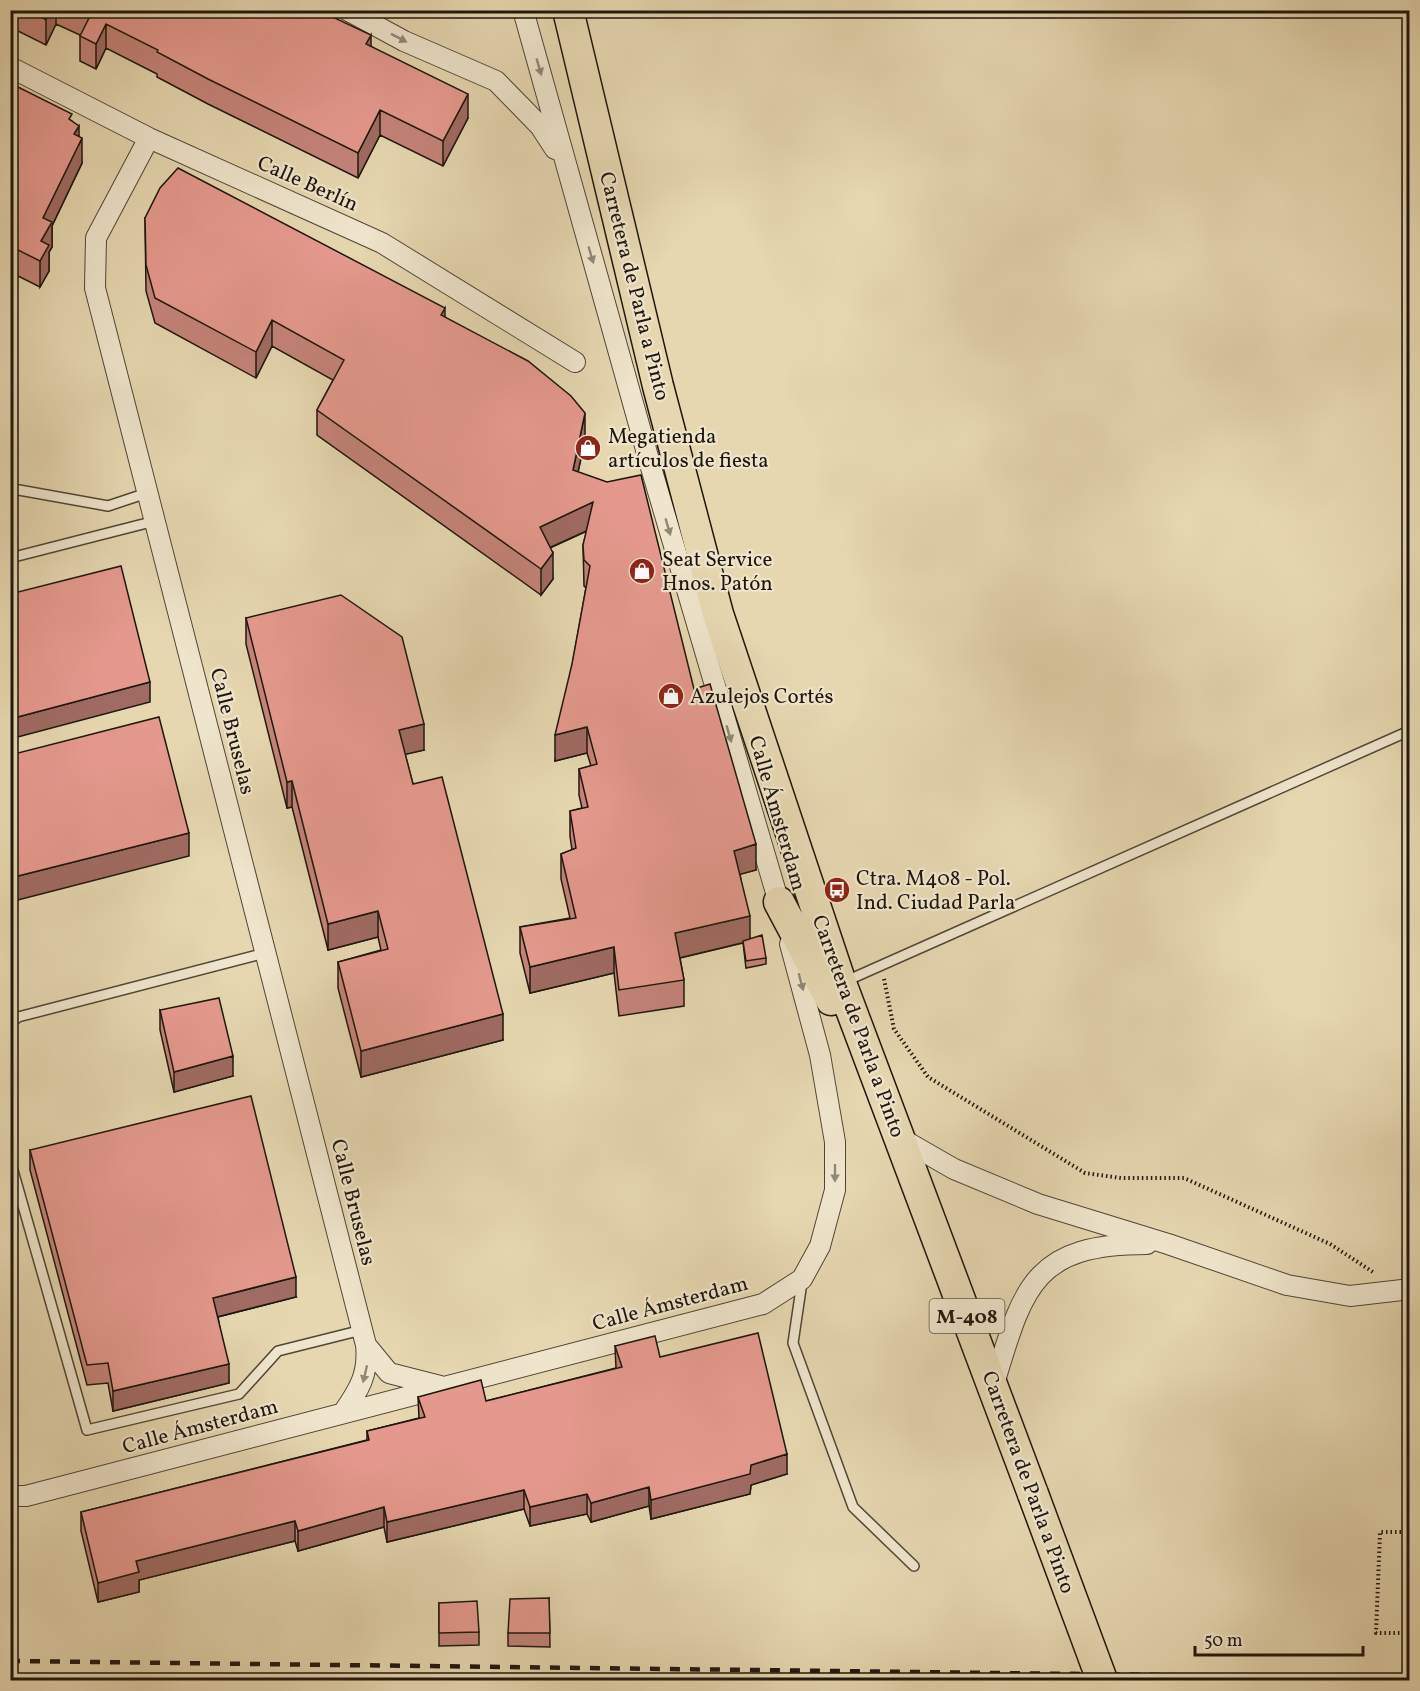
<svg xmlns="http://www.w3.org/2000/svg" width="1420" height="1691" font-family="Vollkorn,serif">
<style>
.lines{fill:none;stroke-linecap:round;stroke-linejoin:round}
.service-casing{stroke:#504636;stroke-width:12}
.minor-casing{stroke:#504636;stroke-width:22}
.primary-casing{stroke:#1e160d;stroke-width:33}
.path{stroke:#1e160d;stroke-width:4;stroke-dasharray:1.5 3;stroke-linecap:butt}
.service{stroke:#efe5cc;stroke-width:9}
.minor{stroke:#efe5cc;stroke-width:20}
.primary{stroke:#e6d7b1;stroke-width:30}
.tram{stroke:#1e160d;stroke-width:1.5}
.rail{stroke:#1e160d;stroke-width:4.5;stroke-dasharray:10 10;stroke-linecap:butt}
.primary-bridge-casing{stroke:#1e160d;stroke-width:33;stroke-linecap:butt}
.primary-bridge{stroke:#e6d7b1;stroke-width:30}
.wall{fill:#c5847a;stroke:#1e160d;stroke-width:1.5}
.shaded-wall{fill:#a06b63;stroke:#1e160d;stroke-width:1.5}
.building{fill:#e5998e;stroke:#1e160d;stroke-width:1.5}
.oneway{fill:#918876}
.labels{text-anchor:middle;stroke-width:4.5;stroke-linejoin:round;paint-order:stroke}
.shield{fill:#efe5cc;stroke:#5d5446;stroke-width:1.5}
.shield-label{font-size:20px;font-weight:bold;fill:#1e160d}
.street-label{font-size:21px;fill:#1e160d;stroke:#efe5cc}
.poi-label{font-size:21px;fill:#1e160d;stroke:#efe5cc;text-anchor:start}
</style>
<rect width="100%" height="100%" fill="#e6d7b1"/>
<filter id="stains"><feTurbulence type="fractalNoise" baseFrequency=".00333" numOctaves="4"/><feColorMatrix values="0 0 0 0 .2 0 0 0 0 .09 0 0 0 0 .02 0 0 0 .5 -.17"/></filter>
<radialGradient id="worn" r=".72"><stop offset=".6" stop-color="#630" stop-opacity="0"/><stop offset="1" stop-color="#630" stop-opacity=".3"/></radialGradient>
<g class="lines">
<!-- service casing -->
<g class="service-casing">
<path id="service" d="M10,492L19,490L108,506L147,493
M10,558L155,521
M846,981L1409,731
M10,1024L18,1017L265,953
M10,1160L87,1430L239,1394L278,1351L362,1330
M802,1282L793,1343L853,1507L914,1566"/>
</g>
<!-- minor casing -->
<g class="minor-casing">
<path id="minor" d="M347,10L404,41L496,81L540,126L555,149
M523,10L652,471L782,913
M10,67L149,138L382,243L575,362
M149,138L96,238L95,288L366,1345
M900,1138L954,1169L1038,1204L1168,1244L1287,1285L1350,1296L1402,1290
M993,1387C1023,1289 1031,1244 1147,1244
M343,1413C359,1390 369,1374 366,1345L389,1373L440,1386
M10,1496H26L763,1304L802,1279L820,1246L835,1190V1142L820,1055L790,944"/>
</g>
<!-- primary casing -->
<g class="primary-casing">
<path id="primary" d="M568,10L658,386L718,614L841,983L1033,1494
M779,902L831,1000"/>
</g>
<!-- path -->
<path class="path" d="M884,979L894,1029L928,1077L1085,1173L1121,1178H1184L1330,1244L1373,1272
M1410,1532H1380L1376,1633H1410"/>
<!-- service -->
<use href="#service" class="service"/>
<!-- minor -->
<use href="#minor" class="minor"/>
<!-- primary -->
<use href="#primary" class="primary"/>
<!-- tram -->
<path class="tram" d="M393,10L398,13"/>
<!-- rail -->
<path class="rail" d="M10,1661L1410,1678"/>
<!-- primary-bridge casing -->
<g class="primary-bridge-casing">
<path id="primary-bridge" d="M1033,1494L1102,1680"/>
</g>
<!-- primary-bridge -->
<use href="#primary-bridge" class="primary-bridge"/>
</g>
<!-- wall -->
<path class="wall" d="M10,10H318L371,46L468,118L443,166L380,135L358,178L208,104L157,77V74L106,48L96,69L80,61V35L56,24L46,45L10,27Z
M10,83L72,121L79,136L82,163L52,226V247L49,252V271L40,287L10,272Z
M145,218L445,318L585,439L578,472L694,689L756,870L740,874L750,939L766,958V964L746,968L743,943L680,958L684,980V1006L619,1016L614,973L530,993L520,953V927L570,918L561,879V854L572,850L570,836V811L582,808L579,795V769L591,766L587,753L555,761L586,588L584,586L583,545L587,531L550,548L553,579L541,595L317,435V410L333,380L272,346L256,378L155,323L146,291Z
M246,618L424,750L405,754L413,784L503,1040L361,1077L338,988V962L381,950L378,937L328,950L292,807L287,808L246,644Z
M160,1010L233,1076L174,1092L160,1030Z
M30,1150L296,1297L218,1317L229,1383L113,1411L108,1383L87,1385L30,1170Z
M615,1346L660,1357L787,1474L751,1485L750,1494L651,1519L649,1506L591,1522L587,1514L530,1526L524,1509L387,1542L384,1527L298,1551L295,1541L139,1580V1592L98,1602L81,1531V1512L367,1440V1431L419,1418L418,1397L486,1401L616,1368Z
M549,1598L550,1647L508,1646V1633Z
M439,1603L479,1632V1645L439,1646Z"/>
<!-- shaded-wall -->
<path class="shaded-wall" d="M50,10H56V24L46,45V20Z
M106,24V48L96,69V44Z
M371,35V60L366,44Z
M468,94V118L443,166V141Z
M380,110V135L358,178V153Z
M79,126V145L82,138V163L52,226V247L49,252V271L40,287V261L43,218L74,134Z
M445,308V333L441,315Z
M272,320V346L256,378V352Z
M585,413V439L573,496V470Z
M593,502V528L540,552V527Z
M553,553V579L541,595V569Z
M150,682V702L10,739V719Z
M424,724V750L399,756V730Z
M587,727V753L555,761V735Z
M292,781V807L287,808V782Z
M189,833V856L10,902V878Z
M756,844V870L734,876V851Z
M378,911V937L328,950V924Z
M750,916V941L675,959V933Z
M614,947V973L530,993V967Z
M503,1014V1040L361,1077V1051Z
M233,1056V1076L174,1092V1072Z
M296,1277V1297L213,1318V1298Z
M229,1364V1383L113,1411V1391Z
M787,1454V1474L751,1485L750,1494L651,1519V1500L751,1465Z
M649,1487V1506L591,1522V1503Z
M524,1490V1509L387,1542V1522Z
M587,1494V1514L530,1526V1507Z
M384,1507V1527L298,1551V1531Z
M295,1521V1541L139,1580V1592L98,1602V1583L136,1561Z"/>
<!-- building -->
<path class="building" d="M28,10H50L46,20Z
M80,10H318L371,35L366,44L468,94L443,141L380,110L358,153L208,79L157,52L158,50L106,24L96,44L80,36L90,16Z
M10,83L72,114L69,119L79,126L74,134L82,138L43,218L52,222L41,241L49,245L40,261L10,246Z
M178,168L445,308L441,315L528,361L571,396L585,413L573,470L607,482L641,475L694,689L710,684L756,844L734,851L750,916L675,933L684,980L619,990L614,947L530,967L520,927L576,918L561,854L576,848L570,811L588,807L579,769L597,764L587,727L555,735L572,664L590,566L584,560L583,545L593,502L540,527L553,553L541,569L317,410L344,360L272,320L256,352L155,298L146,265L145,218L160,188Z
M121,566L150,682L10,719V594Z
M341,595L402,637L424,724L399,730L413,784L442,777L503,1014L361,1051L338,962L388,949L378,911L328,924L292,781L287,782L246,618Z
M159,717L189,833L10,878V755Z
M762,935L766,958L746,961L743,941Z
M219,998L233,1056L174,1072L160,1010Z
M251,1096L296,1277L213,1298L229,1364L113,1391L108,1363L87,1365L30,1150Z
M758,1333L787,1454L751,1465L750,1474L651,1500L649,1487L591,1503L587,1494L530,1507L524,1490L387,1522L384,1507L298,1531L295,1521L136,1561L139,1572L98,1583L81,1512L369,1440L367,1431L425,1417L418,1397L481,1380L486,1401L622,1367L615,1346L655,1336L660,1357Z
M549,1598L550,1633H508L510,1599Z
M477,1601L479,1632L439,1633V1603Z"/>
<!-- one-way arrows -->
<defs><path id="oneway-solid" d="M-6-.8H1V-3.2L6.5 0L1 3.2V.8H-6Z" transform="scale(1.5)"/></defs>
<g class="oneway">
<use href="#oneway-solid" transform="translate(399 38) rotate(27)"/>
<use href="#oneway-solid" transform="translate(539 67) rotate(74)"/>
<use href="#oneway-solid" transform="translate(591 255) rotate(74)"/>
<use href="#oneway-solid" transform="translate(668 527) rotate(74)"/>
<use href="#oneway-solid" transform="translate(729 734) rotate(74)"/>
<use href="#oneway-solid" transform="translate(801 982) rotate(75)"/>
<use href="#oneway-solid" transform="translate(835 1173) rotate(90)"/>
<use href="#oneway-solid" transform="translate(365 1374) rotate(103)"/>
</g>
<!-- icons -->
<defs>
<g id="shop-disc" transform="scale(1.35)"><circle r="9.5" fill="#8f2418" stroke="#efe5cc"/><path d="M-5-2.5h2.3a2.7 3.5 0 0 1 5.4 0H5L5.5 6h-11ZM-1.5-2.5h3a1.5 2.3 0 0 0-3 0Z" fill="#fff"/></g>
<g id="bus-disc" transform="scale(1.35)"><circle r="9.5" fill="#8f2418" stroke="#efe5cc"/><path d="M-5-6H5V4H4V6H2V4H-2V6H-4V4H-5ZM-3.5-4V0h7V-4ZM-3.5 1.2v1.5H-2V1.2ZM2 1.2v1.5H3.5V1.2Z" fill="#fff"/></g>
</defs>
<g fill-rule="evenodd">
<use href="#shop-disc" x="588" y="448"/>
<use href="#shop-disc" x="642" y="571"/>
<use href="#shop-disc" x="671" y="696"/>
<use href="#bus-disc" x="837" y="890"/>
</g>
<g class="labels">
<!-- shield labels -->
<rect class="shield" x="929.5" y="1299" width="75" height="34" rx="4.5"/>
<g class="shield-label">
<text x="967" y="1323">M-408</text>
</g>
<!-- street labels -->
<g class="street-label">
<text transform="translate(308 183) rotate(24)" y="7">Calle Berlín</text>
<text transform="translate(635 286) rotate(76)" y="7">Carretera de Parla a Pinto</text>
<text transform="translate(233 731) rotate(76)" y="7">Calle Bruselas</text>
<text transform="translate(778 813) rotate(74)" y="7">Calle Ámsterdam</text>
<text transform="translate(859 1026) rotate(70)" y="7">Carretera de Parla a Pinto</text>
<text transform="translate(354 1202) rotate(76)" y="7">Calle Bruselas</text>
<text transform="translate(670 1303) rotate(-15)" y="7">Calle Ámsterdam</text>
<text transform="translate(200 1426) rotate(-15)" y="7">Calle Ámsterdam</text>
<text transform="translate(1029 1482) rotate(70)" y="7">Carretera de Parla a Pinto</text>
</g>
<!-- poi labels -->
<g class="poi-label">
<text x="608" y="443">Megatienda<tspan x="608" dy="24">artículos de fiesta</tspan></text>
<text x="662" y="566">Seat Service<tspan x="662" dy="24">Hnos. Patón</tspan></text>
<text x="690" y="703">Azulejos Cortés</text>
<text x="856" y="885">Ctra. M408 - Pol.<tspan x="856" dy="24">Ind. Ciudad Parla</tspan></text>
</g>
</g>
<!-- margin -->
<rect width="1420" height="1691" fill="none" stroke="#e6d7b1" stroke-width="36"/>
<rect x="12" y="12" width="1396" height="1667" fill="none" stroke="#1e160d" stroke-width="3"/>
<rect x="18" y="18" width="1384" height="1655" fill="none" stroke="#1e160d" stroke-width="1.5"/>
<!-- scale -->
<path d="M1195 1646v9h168v-9" fill="none" stroke="#1e160d" stroke-width="3"/>
<text x="1204" y="1646" font-size="18" fill="#1e160d" stroke="#efe5cc" stroke-width="4.5" paint-order="stroke">50 m</text>
<rect width="100%" height="100%" filter="url(#stains)"/>
<rect width="100%" height="100%" fill="url(#worn)"/>
</svg>
